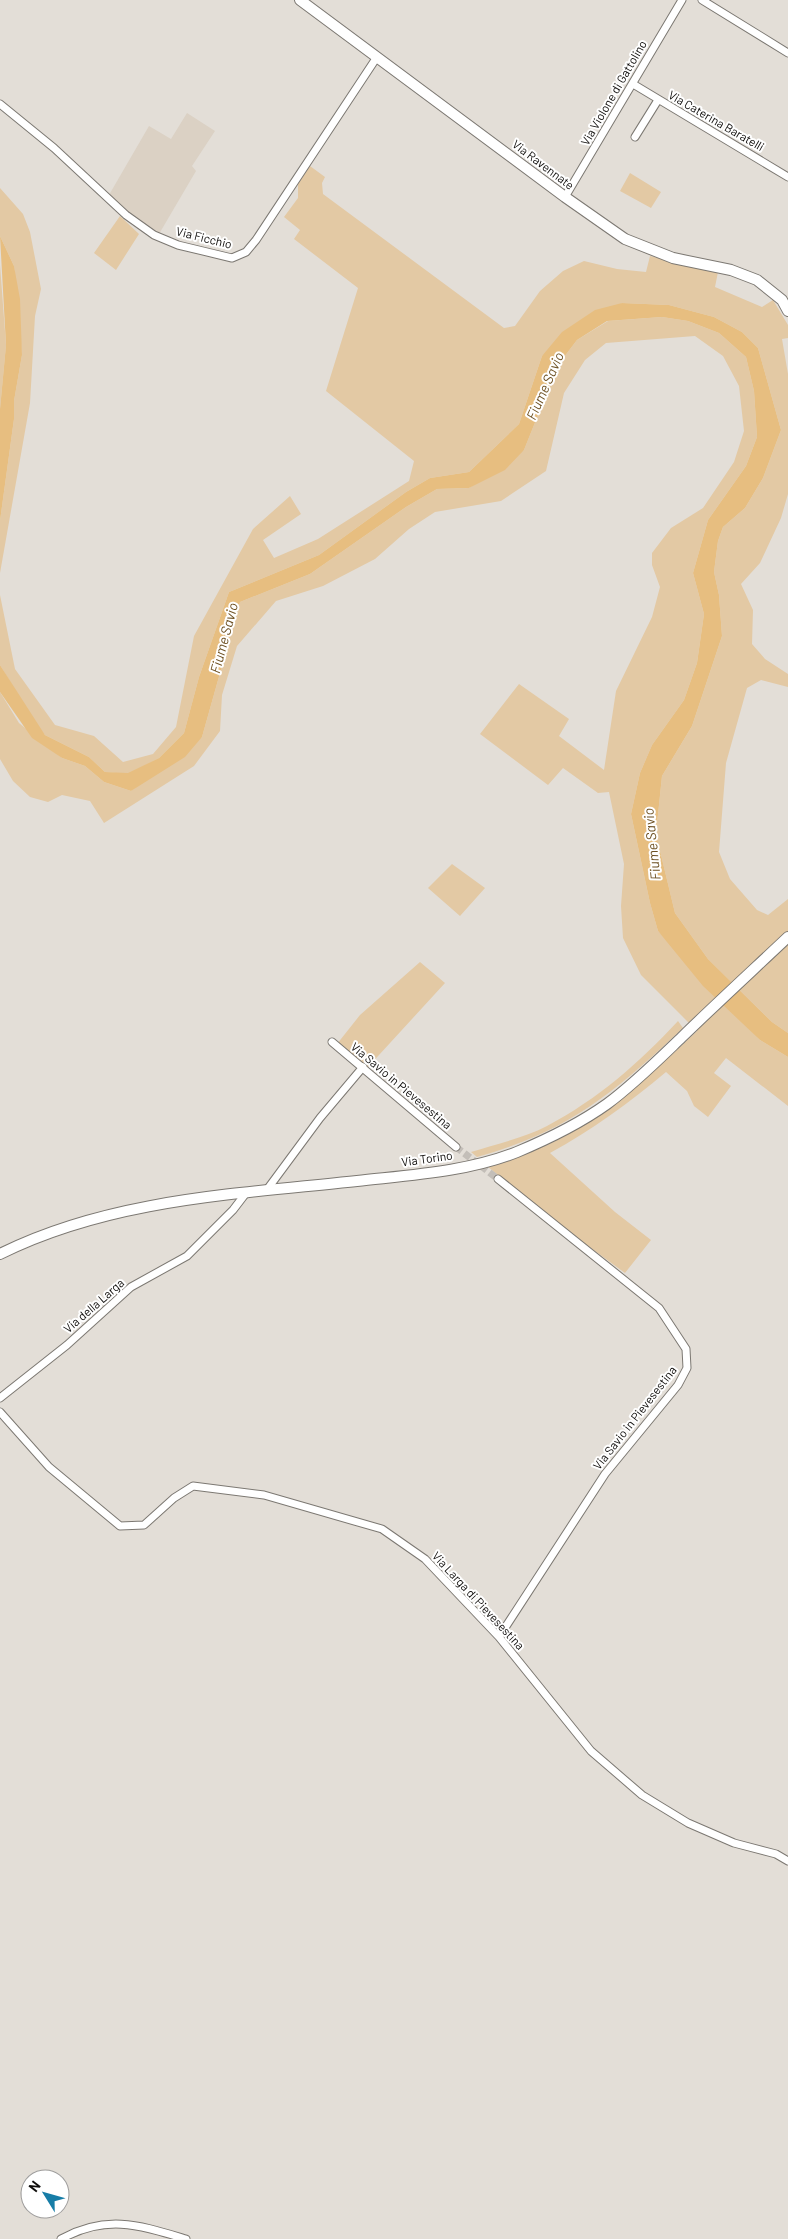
<svg xmlns="http://www.w3.org/2000/svg" width="788" height="2239" font-family="Barlow,sans-serif">
<style>
.built{fill:#dbd1c4}
.green{fill:#e3c9a4}
.water{fill:#e7be80}
.lines{fill:none;stroke-linecap:round;stroke-linejoin:round}
.street-tunnel{stroke:#c3beb8;stroke-width:7;stroke-dasharray:7 3.5;stroke-linecap:butt}
.street-casing{stroke:#7c7872;stroke-width:9}
.secondary-casing{stroke:#7c7872;stroke-width:12}
.street{stroke:#fff;stroke-width:7}
.secondary{stroke:#fff;stroke-width:10}
.labels{text-anchor:middle;stroke-width:4;stroke-linejoin:round;paint-order:stroke}
.street-label{font-size:12px;fill:#0e0c0a;stroke:#fff}
.water-label{font-size:14px;font-style:italic;fill:#6e5123;stroke:#fff}
</style>
<rect width="100%" height="100%" fill="#e3ded7"/>
<!-- built -->
<path class="built" d="M187,113L215,131L192,166L196,171L159,234L137,220L109,195L149,126L171,139Z"/>
<!-- green -->
<path class="green" d="M310,166L325,177L322,183L323,194L504,328L515,326L540,291L563,271L584,261L617,269L646,272L650,256L718,272L715,287L762,307L773,300L788,325V338L782,339L788,374V494L781,518L760,563L741,584L753,610L752,644L765,659L788,674V687L761,680L747,688L726,763L719,852L730,879L757,910L768,915L788,899V1033L772,1022L708,959L675,913L656,834L662,776L692,726L722,636L719,595L714,572L718,541L723,527L745,508L763,478L781,430L758,348L742,332L714,317L669,305L622,303L542,356L519,424L469,472L430,478L406,492L319,555L229,592L199,677L184,733L159,758L128,774L105,772L89,757L45,735L36,724L0,665V595L15,669L55,725L94,736L123,762L153,754L176,727L194,636L253,529L290,496L301,514L263,540L274,558L318,539L409,481L414,461L326,391L358,288L294,239L300,230L284,217L298,198V184Z
M630,173L661,192L651,208L620,191Z
M0,188L23,214L30,232L41,289L35,316L30,403L0,573V521L14,419V401L22,355L14,266L0,236Z
M120,216L139,234L116,270L94,253Z
M0,265L6,345L0,409Z
M662,317L688,321L719,333L746,357L754,391L757,437L746,466L708,520L693,573L704,614L697,663L684,700L652,745L640,773L631,814L650,903L658,931L760,1040L788,1057V1106L726,1058L714,1073L731,1086L708,1117L694,1106L687,1091L666,1072C629,1103 592,1130 550,1153L615,1212L651,1240L625,1273L554,1221L487,1166C504,1160 522,1155 538,1149C600,1123 649,1076 697,1031L641,975L623,938L621,906L624,864L609,792L598,793L563,768L548,785L480,734L519,684L569,719L559,736L604,770L616,691L652,617L660,587L652,565V553L671,528L703,508L734,462L744,431L739,386L723,356L695,336L606,343L585,360L564,393L546,471L501,501L435,512L409,529L375,559L323,586L276,601L237,646L222,695L220,731L194,766L104,823L90,801L62,795L48,802L30,797L13,781L0,759V692L19,723L62,758L85,766L104,782L131,791L202,737L240,602L310,574L406,507L437,489L469,488L524,450L558,365L577,340L608,321Z
M452,864L485,888L460,916L428,888Z
M420,962L445,983L368,1067L337,1044L360,1015Z
M678,1021L683,1028C615,1092 570,1131 477,1157L471,1152C496,1144 524,1138 547,1126C598,1099 639,1063 678,1021Z"/>
<!-- water -->
<path class="water" d="M0,236L14,266L20,299L22,355L14,401V419L0,521V409L6,345Z
M622,303L669,305L714,317L742,332L758,348L781,430L763,478L745,508L723,527L718,541L714,572L719,595L722,636L692,726L662,776L656,834L675,913L708,959L772,1022L788,1033V1057L760,1040L703,986L658,931L650,903L631,814L640,773L652,745L684,700L697,663L704,614L693,573L708,520L746,466L757,437L754,391L746,357L719,333L688,321L662,317L607,321L577,340L558,365L524,450L505,470L469,488L437,489L406,507L310,574L240,602L202,737L185,757L131,791L104,782L85,766L62,758L32,738L0,692V665L45,735L89,757L105,772L128,773L159,758L184,733L199,677L229,592L319,555L406,492L430,478L469,472L519,424L542,356L562,332L595,310Z"/>
<g class="lines">
<!-- street-tunnel -->
<path class="street-tunnel" d="M456,1147L498,1179"/>
<!-- street casing -->
<g class="street-casing">
<path id="street" d="M702,0L788,53
M633,84L788,177
M0,104L54,148L126,215L154,235L178,245L232,258L246,252L256,240L377,57
M635,137L658,100
M565,197L682,0
M332,1042L456,1147
M498,1179L659,1308L686,1349L687,1368L678,1385L605,1474L499,1637
M266,1191L320,1118L363,1067
M0,1398L67,1345L131,1287L187,1256L233,1210L246,1193
M0,1412L49,1467L120,1526L144,1525L174,1498L193,1486L264,1495L382,1529L425,1559L499,1637L591,1751L642,1795L688,1823L734,1843L776,1854L788,1861
M61,2239C107,2214 139,2225 186,2239"/>
</g>
<!-- secondary casing -->
<g class="secondary-casing">
<path id="secondary" d="M300,0L565,197L625,239L673,258L731,270L757,280L782,300L788,311
M0,1254C110,1199 237,1194 357,1181C410,1175 467,1172 517,1152C548,1139 579,1124 607,1104C634,1084 658,1060 682,1037C717,1003 753,970 788,937"/>
</g>
<!-- street -->
<use href="#street" class="street"/>
<!-- secondary -->
<use href="#secondary" class="secondary"/>
</g>
<g class="labels">
<!-- street labels -->
<g class="street-label">
<text transform="translate(614 93) rotate(-60)" y="4">Via Violone di Gattolino</text>
<text transform="translate(716 121) rotate(30)" y="4">Via Caterina Baratelli</text>
<text transform="translate(543 165) rotate(37)" y="4">Via Ravennate</text>
<text transform="translate(204 238) rotate(14)" y="4">Via Ficchio</text>
<text transform="translate(401 1086) rotate(40)" y="4">Via Savio in Pievesestina</text>
<text transform="translate(427 1159) rotate(-8)" y="4">Via Torino</text>
<text transform="translate(94 1306) rotate(-41)" y="4">Via della Larga</text>
<text transform="translate(635 1418) rotate(-52)" y="4">Via Savio in Pievesestina</text>
<text transform="translate(478 1601) rotate(47)" y="4">Via Larga di Pievesestina</text>
</g>
<!-- water labels -->
<g class="water-label">
<text transform="translate(545 386) rotate(-66)" y="5">Fiume Savio</text>
<text transform="translate(224 638) rotate(-75)" y="5">Fiume Savio</text>
<text transform="translate(652 844) rotate(-96)" y="5">Fiume Savio</text>
</g>
</g>
<!-- north arrow -->
<g transform="translate(45 2194) rotate(307)"><circle r="24" fill="#ffffff" stroke="#9f9e9d"/>
<path d="M0-4L9 19L0 12L-9 19Z" fill="#177da7"/>
<text y="-8" font-size="14" font-weight="bold" text-anchor="middle" fill="#0e0c0a">N</text>
</g>
</svg>
